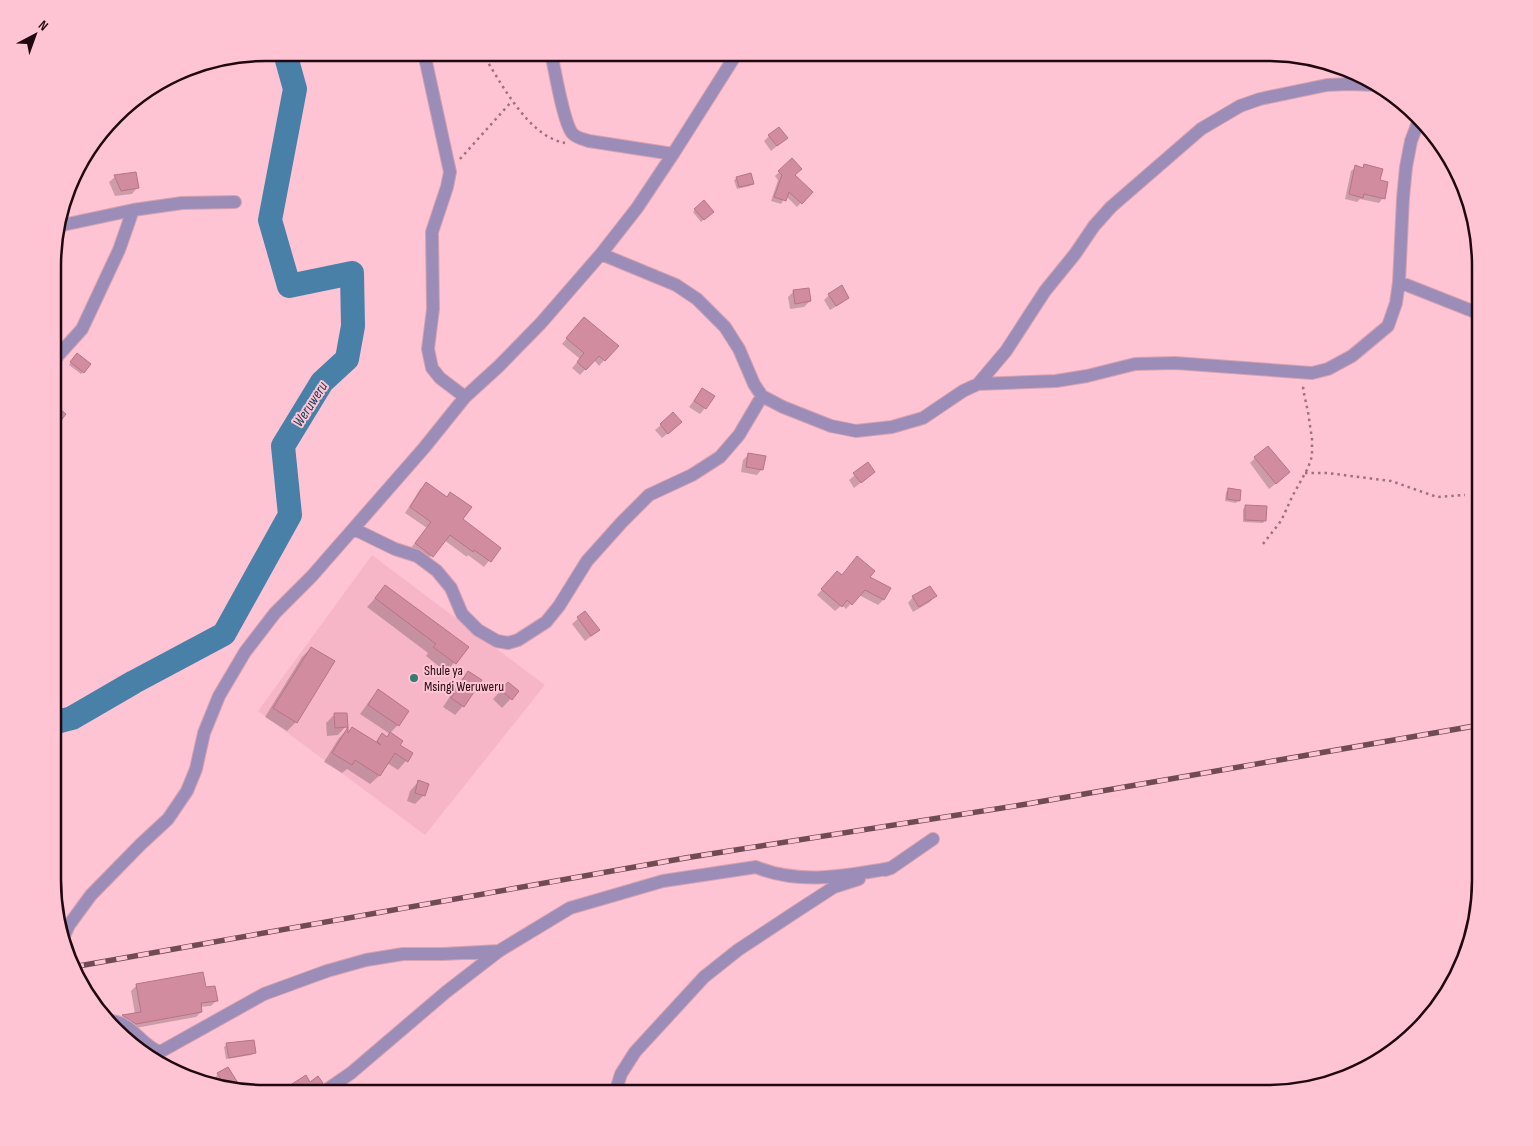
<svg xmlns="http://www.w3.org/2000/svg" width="1533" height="1146" font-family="'Sofia Sans Condensed',sans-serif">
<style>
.built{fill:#f7b6c8}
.shadow{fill:#0003}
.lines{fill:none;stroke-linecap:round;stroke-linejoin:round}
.river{stroke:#4880a8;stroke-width:24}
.building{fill:#d18ca0;stroke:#b77487}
.minor-casing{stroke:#d7a2b1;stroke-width:14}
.path{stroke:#9d717e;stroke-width:2.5;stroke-dasharray:2.5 4;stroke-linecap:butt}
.minor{stroke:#9c8db8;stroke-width:12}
.rail-casing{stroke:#704b56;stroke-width:5.5}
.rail{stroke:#ffc4d4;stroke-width:4;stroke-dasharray:11;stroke-linecap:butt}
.poi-dot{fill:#367b6f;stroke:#ffc4d4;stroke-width:2}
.labels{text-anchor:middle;stroke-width:4;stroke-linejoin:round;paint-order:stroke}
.poi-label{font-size:14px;fill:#200810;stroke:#ffc4d4;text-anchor:start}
.water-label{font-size:15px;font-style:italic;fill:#14415d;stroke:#ffc4d4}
.rim{fill:none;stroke:#200810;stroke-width:2.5}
</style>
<rect width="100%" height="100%" fill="#ffc4d4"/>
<!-- built -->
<path class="built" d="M372,555L545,685L425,835L258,711Z"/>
<!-- shadow -->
<path class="shadow" d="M769,136L786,138L771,151L764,141Z
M792,160L794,175L811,192L797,207L786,196L781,204L771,201L778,180L775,176Z
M1364,166L1379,181L1383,198L1379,203L1360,199L1357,202L1345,199L1351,171L1356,167L1361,169Z
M135,173L137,188L132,194L115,196L109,182L115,177Z
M737,178L753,184L750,186L737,189L734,180Z
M703,202L712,212L701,222L693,212Z
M794,291L810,301L804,307L790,309L788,297Z
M829,295L848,298L842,303L830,310L824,300Z
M579,324L617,346L599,366L594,360L580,375L572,368L580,359L562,344Z
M75,357L83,372L81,374L69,365Z
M702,389L705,408L700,414L689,407Z
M661,425L675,428L662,438L655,430Z
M748,455L762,469L757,475L741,472L743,460Z
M1255,458L1283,478L1269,489L1250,463Z
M868,464V477L854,488L849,480Z
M426,484L446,498L450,494L462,520L499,548L484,567L468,555L467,557L444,540L426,562L410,549L427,528L405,513L420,489Z
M1229,490L1239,500L1236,503L1225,501L1226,492Z
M1246,507L1265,520L1263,523L1243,522V509Z
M869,577L889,589L883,600L878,605L859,595L846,609L842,605L835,611L817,595L832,578Z
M385,587L467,648L446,672L426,656L428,653L367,607Z
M935,596L930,602L913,612L908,603L913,597Z
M585,612L593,635L585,641L572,624Z
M311,648L296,722L287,731L265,717L302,657Z
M468,672L463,706L455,715L443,707L460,681Z
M508,683L518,691L502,708L493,699Z
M378,691L398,725L390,733L398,745L412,754L398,770L387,763L379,776L370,784L347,769L342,773L324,762L339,738L347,730V734L375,743L382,735L386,738L390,734L360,714L370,700Z
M334,715L346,726L338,735L327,736L326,723Z
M418,782L424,795L415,804L407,801L410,791Z
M202,973L205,988L216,1001L211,1006L200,1007L201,1012L196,1017L130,1029L118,1021L123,1016L135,1014L131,991L136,986Z
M227,1044L254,1052L252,1055L226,1059L224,1047Z
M218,1074L235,1089L216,1085L213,1080Z"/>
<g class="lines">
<!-- river -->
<path class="river" d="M53,723L72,718L134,682L224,634L290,515L283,446L322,382L347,359L353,326L352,273L289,286L270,220L295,89L285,53"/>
</g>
<!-- building -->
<path class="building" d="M779,127L788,138L777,146L768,135Z
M792,158L802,169L795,175L813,192L802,204L789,192L786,201L774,197L782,175L778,171Z
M1364,164L1383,169L1380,180L1388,182L1385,199L1364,194L1363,198L1349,194L1355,165L1363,168Z
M136,172L139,188L121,191L114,175Z
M751,173L754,184L739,187L736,177Z
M704,200L714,212L704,220L694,209Z
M842,285L849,298L836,306L828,294Z
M809,288L811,301L795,304L793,290Z
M584,317L619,346L605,361L599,356L586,370L577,362L584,353L566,338Z
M77,353L91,364L84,373L70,362Z
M702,388L715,396L706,409L694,401Z
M54,404L66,414L54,430Z
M673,412L682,422L668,434L660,424Z
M1268,446L1290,472L1276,484L1254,457Z
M748,453L766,456L763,470L746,467Z
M868,462L875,472L861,483L853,473Z
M426,482L447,497L450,492L472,507L463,519L501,548L491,562L474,550L473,552L450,535L433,557L415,543L431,522L410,507Z
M1228,488L1241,490L1240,501L1227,499Z
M1245,505L1267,506L1266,521L1245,520Z
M857,556L875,571L870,577L891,588L884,600L865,590L852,605L847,600L842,607L821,589L837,571L842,575Z
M385,585L469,647L456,664L433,647L436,644L375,598Z
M930,586L937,596L919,607L912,596Z
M585,611L600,630L591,636L577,617Z
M311,647L335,661L297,723L273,708Z
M468,671L482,680L464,707L451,698Z
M508,682L519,691L512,700L501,690Z
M378,689L409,711L399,726L368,705Z
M334,713H347L348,727L335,728Z
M348,727V733L352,727L381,745L377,741L382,733L387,737L390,732L403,741L400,745L413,753L408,762L395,753L380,776L355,760L352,765L332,753Z
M418,780L429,784L425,796L415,793Z
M203,972L206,987L215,986L218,1001L201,1003L202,1012L136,1024L122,1015L141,1012L136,984Z
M254,1040L256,1053L229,1058L226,1043Z
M228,1067L243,1091L226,1087L217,1073Z
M306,1075L310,1082L318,1076L323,1083L315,1089L314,1093H278Z"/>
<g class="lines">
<!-- minor casing -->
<g class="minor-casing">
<path id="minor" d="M424,53L450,172L447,187L432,232L433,309L428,349L432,368L440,378L465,397
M551,53C555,70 563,121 572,133C576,138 583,139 589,141L673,154
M58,226L133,210L182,203L235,202
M601,254L676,285L697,299L725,327L739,349L754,384L762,396L783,407L831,426L856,431L892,427L923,418L963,391L978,384L1056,381L1087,376L1135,364L1175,363L1312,373L1328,369L1352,356L1388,326L1396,303L1399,282L1403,198L1406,167L1411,141L1419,120
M1399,282L1480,314
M54,360L82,329L119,250L133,210
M978,384L1006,351L1045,291L1075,254L1094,226L1111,207L1201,129L1240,106L1260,99L1327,85L1349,84L1376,85
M354,529L395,549L417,556L437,571L451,588L462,614L478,630L497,641L508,643L518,640L546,622L559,606L587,561L622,522L649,495L692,475L720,457L739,435L762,396
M885,870L891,868L933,839
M64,936L69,925L91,895L141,844L168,819L187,791L196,769L204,733L219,696L245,652L275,613L312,576L424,448L465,397L499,366L541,323L601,254L637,208L673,154L737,53
M110,1021C131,1021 141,1046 160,1052L264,994L327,971L366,960L403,954H443L499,951L570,908L663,881L756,867C799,885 847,876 891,868
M322,1093L351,1073L446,992L499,951
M615,1093L621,1074L635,1052L704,977L738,950L797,911L834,887L859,879"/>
</g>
<!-- path -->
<path class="path" d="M482,53C501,82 527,136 565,143
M194,66L202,65
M460,159L512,101
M1305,473H1327L1391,481L1437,497L1465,495
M1263,544L1281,521L1293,495L1308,468L1312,456V439L1308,412L1303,389L1304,384"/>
<!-- minor -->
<use href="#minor" class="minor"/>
<!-- rail casing -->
<g class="rail-casing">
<path id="rail" d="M73,967L691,857L1027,804L1480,725"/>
</g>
<!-- rail -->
<use href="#rail" class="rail"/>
</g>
<!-- markers -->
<circle class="poi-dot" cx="414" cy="678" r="5"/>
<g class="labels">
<!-- poi labels -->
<g class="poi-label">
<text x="424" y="675">Shule ya<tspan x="424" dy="16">Msingi Weruweru</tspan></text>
</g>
<!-- water labels -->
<g class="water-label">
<text transform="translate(310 404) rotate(-57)" y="5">Weruweru</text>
</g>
</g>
<!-- crop -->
<path d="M0 0H1533V1146H0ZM266 61H1267A205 205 0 0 1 1472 266V880A205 205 0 0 1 1267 1085H266A205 205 0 0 1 61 880V266A205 205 0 0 1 266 61Z" fill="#ffc4d4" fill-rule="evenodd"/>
<path class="rim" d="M266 61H1267A205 205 0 0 1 1472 266V880A205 205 0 0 1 1267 1085H266A205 205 0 0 1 61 880V266A205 205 0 0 1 266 61Z"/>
<!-- north arrow -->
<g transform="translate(35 35) rotate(41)" stroke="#ffc4d4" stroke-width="4" paint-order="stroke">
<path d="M0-4L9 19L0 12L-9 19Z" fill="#200810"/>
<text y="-8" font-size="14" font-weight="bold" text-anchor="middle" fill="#200810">N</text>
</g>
</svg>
